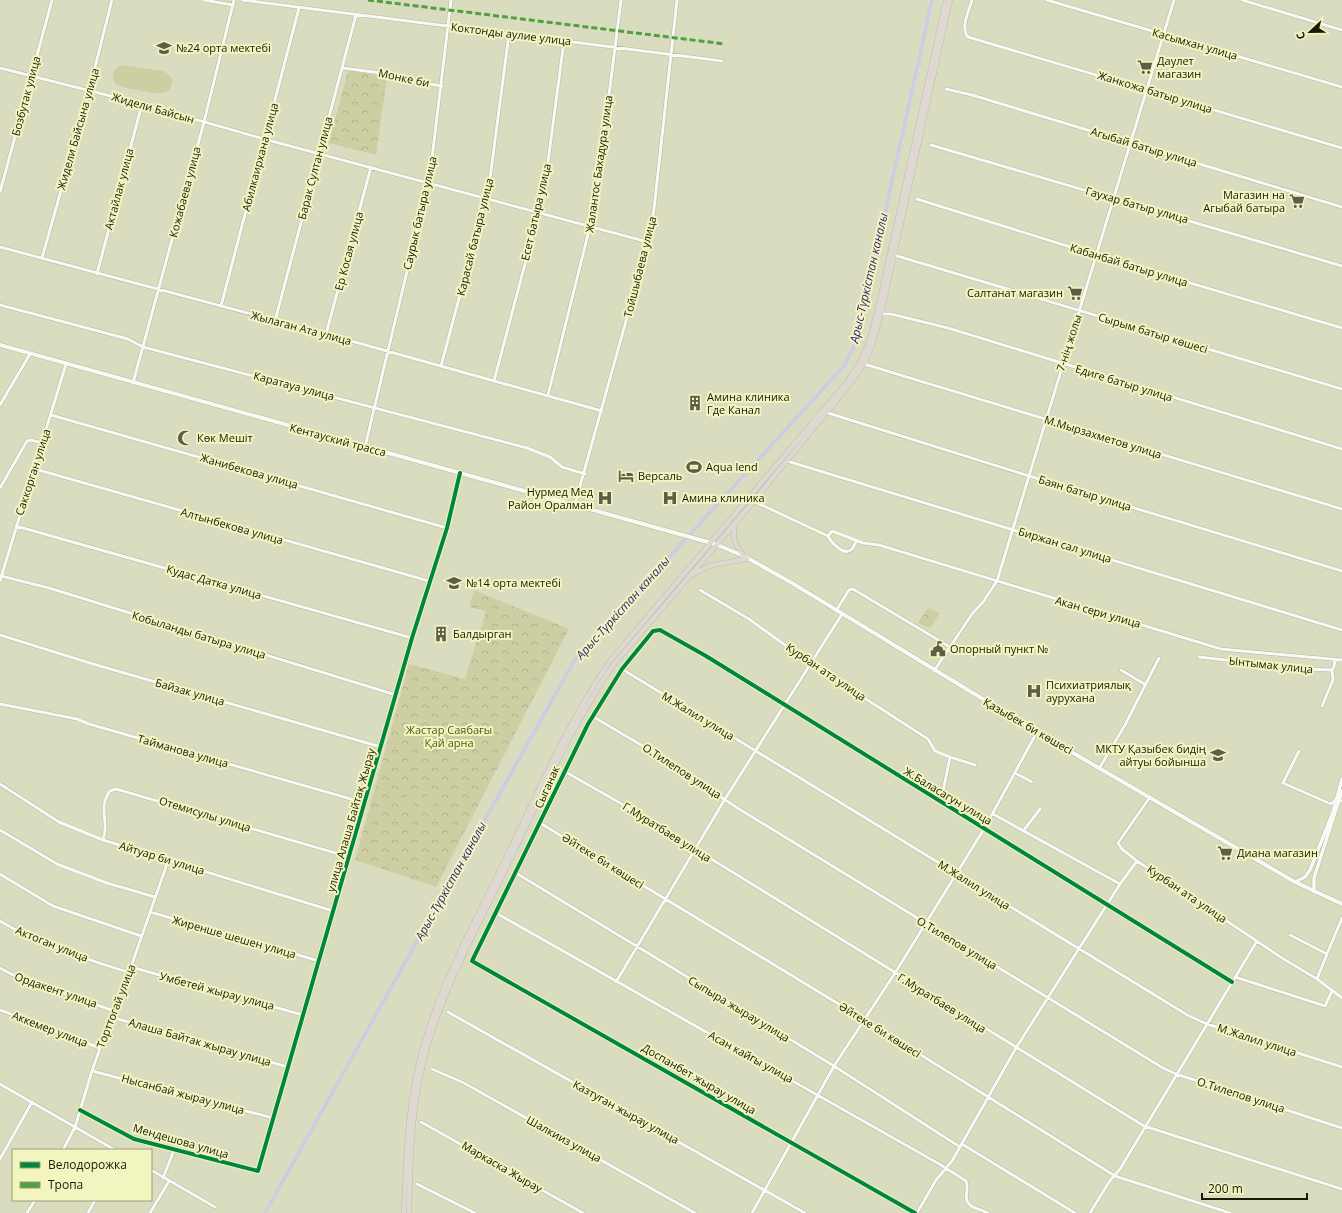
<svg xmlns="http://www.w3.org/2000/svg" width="1342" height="1213" font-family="'Open Sans',sans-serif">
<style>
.park{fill:url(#park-crowns)}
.pitch{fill:#cdcfa3}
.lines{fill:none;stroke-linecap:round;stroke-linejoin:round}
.canal{stroke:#cecbe4;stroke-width:3.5}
.minor-casing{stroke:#b4b69f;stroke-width:4}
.tertiary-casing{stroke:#b4b69f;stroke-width:4.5}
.secondary-casing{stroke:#b4b69f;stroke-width:5}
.trunk-casing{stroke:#bbbcae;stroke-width:5.5}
.minor{stroke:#f9faf6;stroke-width:3}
.tertiary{stroke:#f9faf6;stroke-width:3.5}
.secondary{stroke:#f9faf6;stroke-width:4}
.trunk{stroke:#ded8d0;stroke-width:4.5}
.quiet{stroke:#4fa13d;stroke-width:3;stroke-dasharray:6 3;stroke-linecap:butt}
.cycleway-casing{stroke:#f3f5c0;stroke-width:6}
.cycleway{stroke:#00873e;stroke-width:4}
.labels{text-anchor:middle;stroke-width:4;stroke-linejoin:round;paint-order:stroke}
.street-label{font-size:11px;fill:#191a06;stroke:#f3f5c0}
.poi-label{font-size:11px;fill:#191a06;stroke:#f3f5c0;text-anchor:start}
.park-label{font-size:11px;fill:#555614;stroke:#f3f5c0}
.water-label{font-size:12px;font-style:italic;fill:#381d76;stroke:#f3f5c0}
</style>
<defs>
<pattern id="park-crowns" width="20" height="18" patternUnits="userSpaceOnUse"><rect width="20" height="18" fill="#cdcfa3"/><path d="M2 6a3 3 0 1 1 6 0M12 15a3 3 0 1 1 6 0" fill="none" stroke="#afb18b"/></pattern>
</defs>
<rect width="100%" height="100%" fill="#dadcc0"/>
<!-- park -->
<path class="park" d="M348,70L387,77L376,155L329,143Z
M474,590L569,629L436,887L355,860L409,664L465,679L486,611L469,607Z
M928,608L940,613L930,628L918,623Z"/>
<!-- pitch -->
<path class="pitch" d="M121,65L163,71L168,74L172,79C173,100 151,93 138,90C131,89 124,88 117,85C110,78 112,69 121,65Z
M410,790L419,794L413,806L405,802Z
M427,796L436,800L429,815L420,810Z"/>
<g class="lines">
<!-- canal -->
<path class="canal" d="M265,1213L574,661L844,366L857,340L932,0"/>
<!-- minor casing -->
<g class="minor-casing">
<path id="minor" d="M204,0L233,5
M242,0L722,61
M972,0C969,11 960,28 968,37L1342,148
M1047,0L1342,87
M1242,0L1342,30
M0,68L142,104L264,139L648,242
M343,68L404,76L424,83L442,86
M946,89L972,95L1342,207
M931,145L1342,266
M0,192L52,0
M917,199L1096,255L1342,328
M0,247L326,334L602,411
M894,255L1342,389
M42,258L89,91L112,0
M97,274L142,104
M0,305L128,339L143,347L527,448L550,457L562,467L585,474
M221,306L299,8
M881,314H891L948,328L1342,449
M275,321L356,15
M326,334L371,167
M864,364L1342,509
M441,366L489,186L509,34
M494,381L539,211L546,177L564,41
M133,383L204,122L234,0
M548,395L595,206L621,0
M0,405L30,354
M828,413L1029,476L1342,571
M51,415L447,528
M365,447L430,175L451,0
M787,461L1342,630
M35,469L429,581
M0,488L27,441L31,440L42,443
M753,501L828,536L832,531L863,543L879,545L1221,649L1342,660
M575,504L648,242L654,209L677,0
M16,526L412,638
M828,536C831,542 844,557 852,549C855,546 854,543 857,541
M1,576L49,588L396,695
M0,581L66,364
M700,590L749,619L810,663L928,739L935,751L950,757L941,801
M836,611L849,590L853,589L950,647
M0,635L93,664L381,747
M1199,657L1305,669L1332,670L1334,667L1335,660
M622,669L1189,1016L1207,1024L1342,1067
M1121,670L1146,685
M934,671L972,614L983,602L997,581L1174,0
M0,704L77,719L89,724L365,803
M1322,706L1333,680L1332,670
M592,716L653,752L739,809L1163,1068L1176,1074L1342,1128
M1299,751L1283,783L1331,804L1336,800L1342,801
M950,757L975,765
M1100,767L1125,725L1159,658
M564,771L627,807L1144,1126L1342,1189
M1015,773L1032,782
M0,784L59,822L103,840L333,911
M1150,797L1118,843L1122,849L1137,861L1282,958L1317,979L1342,998
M993,814L1120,884L1137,861
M540,823L865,1020L1115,1176L1230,1213
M0,830L57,864L107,883L155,897
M1024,830L1040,809
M103,840C110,821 97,809 110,791L116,789L349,857
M516,873L834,1066L960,1147
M0,874L53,906L141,936
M150,912L319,961
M496,913L941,1165L966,1181C970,1189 962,1198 970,1205C975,1209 983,1210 988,1213
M0,921C40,945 84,958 127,972
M1290,935L1327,954L1342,918
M131,967L303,1015
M0,968L11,974L114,1011
M1235,977L1325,1006L1332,991
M1317,979L1327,954
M616,982L725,799L842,614
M0,1010L100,1048
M448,1012L805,1213
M111,1017L288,1067
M432,1069L464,1083L695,1213
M92,1071L273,1118
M0,1084L115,1150
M80,1110L134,1139L258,1171L412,638L447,528L460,473
M421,1122L583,1213
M962,1144L1075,1213
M63,1150L75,1127L92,1071L127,972L131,967L168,861
M0,1159L32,1102
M151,1170L215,1207
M163,1178L174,1150
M417,1184L475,1213
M27,1213L35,1200
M88,1213L95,1200
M150,1213L169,1181
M752,1213L834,1066L895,973L984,829L1037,732
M915,1213L472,961L588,724L622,669L653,631L660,630L706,656L1232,982
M917,1213L936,1180L952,1161L1016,1048L1120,884
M1090,1213L1109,1182L1120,1169L1257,941"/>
</g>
<!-- tertiary casing -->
<g class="tertiary-casing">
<path id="tertiary" d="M1295,882L1305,877L1310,870L1333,812L1342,779
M1314,892V878L1342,791"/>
</g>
<!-- secondary casing -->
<g class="secondary-casing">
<path id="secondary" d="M0,345L715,544L744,556L792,583L1037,732L1295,882L1342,904"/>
</g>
<!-- trunk casing -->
<g class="trunk-casing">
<path id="trunk" d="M735,524C732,538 735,545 744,556
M689,576L712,565L747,559
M404,1213C406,1163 407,1112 419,1063C435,994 471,930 502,866C536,797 566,725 610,661L847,382L860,362L869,342L877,313L946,0
M409,1213C410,1163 411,1112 423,1063C440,994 476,930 507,866C540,798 570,727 614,664L738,520L850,384L864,364L873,343L881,314L950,0"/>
</g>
<!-- minor -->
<use href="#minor" class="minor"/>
<!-- tertiary -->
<use href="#tertiary" class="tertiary"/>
<!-- secondary -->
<use href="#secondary" class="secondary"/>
<!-- trunk -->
<use href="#trunk" class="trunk"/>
<!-- quiet -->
<path class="quiet" d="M368,0L725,44"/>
<!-- cycleway casing -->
<g class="cycleway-casing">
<path id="cycleway" d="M80,1110L134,1139L258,1171L412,638L447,528L460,473
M915,1213L472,961L588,724L622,669L653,631L660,630L706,656L1232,982"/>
</g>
<!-- cycleway -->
<use href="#cycleway" class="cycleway"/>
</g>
<!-- icons -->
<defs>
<g id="school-bare" transform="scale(1.2)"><path d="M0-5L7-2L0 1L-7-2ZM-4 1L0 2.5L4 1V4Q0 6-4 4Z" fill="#5d5e47" stroke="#f3f5c0" stroke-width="2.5" paint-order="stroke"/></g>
<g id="supermarket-bare" transform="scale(1.2)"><path d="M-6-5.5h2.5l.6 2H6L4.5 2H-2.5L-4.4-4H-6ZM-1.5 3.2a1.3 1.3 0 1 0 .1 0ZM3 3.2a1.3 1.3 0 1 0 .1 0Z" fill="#5d5e47" stroke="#f3f5c0" stroke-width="2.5" paint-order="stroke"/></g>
<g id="building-bare" transform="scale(1.2)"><path d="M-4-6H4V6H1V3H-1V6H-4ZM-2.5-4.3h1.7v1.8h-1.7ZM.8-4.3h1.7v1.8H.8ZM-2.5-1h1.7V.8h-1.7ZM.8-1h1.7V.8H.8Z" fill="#5d5e47" stroke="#f3f5c0" stroke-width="2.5" paint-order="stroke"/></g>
<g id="mosque-bare" transform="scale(1.2)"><path d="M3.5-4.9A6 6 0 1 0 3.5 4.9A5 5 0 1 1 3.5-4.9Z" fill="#5d5e47" stroke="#f3f5c0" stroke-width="2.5" paint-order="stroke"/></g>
<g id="stadium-bare" transform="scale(1.2)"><path d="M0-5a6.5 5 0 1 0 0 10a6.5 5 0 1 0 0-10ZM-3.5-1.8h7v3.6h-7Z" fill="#5d5e47" stroke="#f3f5c0" stroke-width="2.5" paint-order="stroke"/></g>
<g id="hotel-bare" transform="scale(1.2)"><path d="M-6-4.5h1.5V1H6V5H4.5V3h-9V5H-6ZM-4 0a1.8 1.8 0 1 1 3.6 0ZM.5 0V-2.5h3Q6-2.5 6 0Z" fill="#5d5e47" stroke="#f3f5c0" stroke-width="2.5" paint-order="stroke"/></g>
<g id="hospital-bare" transform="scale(1.2)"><path d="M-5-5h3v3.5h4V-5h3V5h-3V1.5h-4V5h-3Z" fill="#5d5e47" stroke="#f3f5c0" stroke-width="2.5" paint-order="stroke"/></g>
<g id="civic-bare" transform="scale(1.2)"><path d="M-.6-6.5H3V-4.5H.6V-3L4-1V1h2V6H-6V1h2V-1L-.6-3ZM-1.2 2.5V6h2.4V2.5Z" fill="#5d5e47" stroke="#f3f5c0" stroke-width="2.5" paint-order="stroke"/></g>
<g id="university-bare" transform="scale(1.2)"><path d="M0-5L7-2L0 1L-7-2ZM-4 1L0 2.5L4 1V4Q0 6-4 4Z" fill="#5d5e47" stroke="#f3f5c0" stroke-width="2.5" paint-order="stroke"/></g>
</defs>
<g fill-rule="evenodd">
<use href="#school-bare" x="164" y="48"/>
<use href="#supermarket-bare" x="1145" y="67"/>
<use href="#supermarket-bare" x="1297" y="201"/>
<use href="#supermarket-bare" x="1075" y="293"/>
<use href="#building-bare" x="695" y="403"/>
<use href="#mosque-bare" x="185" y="438"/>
<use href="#stadium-bare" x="694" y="467"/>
<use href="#hotel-bare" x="626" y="476"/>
<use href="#hospital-bare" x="605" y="498"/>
<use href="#hospital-bare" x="670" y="498"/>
<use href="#school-bare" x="454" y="583"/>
<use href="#building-bare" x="441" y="634"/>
<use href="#civic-bare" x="938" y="649"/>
<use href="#hospital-bare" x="1034" y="691"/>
<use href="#university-bare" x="1218" y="755"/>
<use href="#supermarket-bare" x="1225" y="853"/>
</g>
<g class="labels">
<!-- street labels -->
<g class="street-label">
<text transform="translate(511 34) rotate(7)" y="4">Коктонды аулие улица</text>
<text transform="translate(1195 44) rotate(16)" y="4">Касымхан улица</text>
<text transform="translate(404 78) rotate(12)" y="4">Монке би</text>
<text transform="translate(1155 92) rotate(17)" y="4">Жанкожа батыр улица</text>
<text transform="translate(26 96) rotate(-75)" y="4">Бозбутак улица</text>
<text transform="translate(153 108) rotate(16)" y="4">Жидели Байсын</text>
<text transform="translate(78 129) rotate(-74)" y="4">Жидели Байсына улица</text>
<text transform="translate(1144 147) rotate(17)" y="4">Агыбай батыр улица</text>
<text transform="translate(260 157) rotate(-75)" y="4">Абилкаирхана улица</text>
<text transform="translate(599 164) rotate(-82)" y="4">Жалантос Бахадура улица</text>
<text transform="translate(315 168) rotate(-75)" y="4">Барак Султан улица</text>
<text transform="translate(119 189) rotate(-75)" y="4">Актайлак улица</text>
<text transform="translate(185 192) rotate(-75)" y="4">Кожабаева улица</text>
<text transform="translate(1137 205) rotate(16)" y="4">Гаухар батыр улица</text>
<text transform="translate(536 212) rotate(-77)" y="4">Есет батыра улица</text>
<text transform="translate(420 213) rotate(-77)" y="4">Саурык батыра улица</text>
<text transform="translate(475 237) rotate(-76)" y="4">Карасай батыра улица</text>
<text transform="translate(349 251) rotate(-75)" y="4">Ер Косая улица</text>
<text transform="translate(1129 265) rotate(17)" y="4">Кабанбай батыр улица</text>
<text transform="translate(640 267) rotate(-76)" y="4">Тойшыбаева улица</text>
<text transform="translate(301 328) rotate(15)" y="4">Жылаган Ата улица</text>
<text transform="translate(1153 333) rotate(17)" y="4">Сырым батыр көшесі</text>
<text transform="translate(1069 343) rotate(-72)" y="4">7-нің жолы</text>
<text transform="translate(1124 383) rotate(17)" y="4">Едиге батыр улица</text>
<text transform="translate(294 386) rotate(15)" y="4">Каратауа улица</text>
<text transform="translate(1103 437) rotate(17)" y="4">М.Мырзахметов улица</text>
<text transform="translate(338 440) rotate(15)" y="4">Кентауский трасса</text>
<text transform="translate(249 471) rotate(16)" y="4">Жанибекова улица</text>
<text transform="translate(33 472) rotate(-72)" y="4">Саккорган улица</text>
<text transform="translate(1085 493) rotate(17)" y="4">Баян батыр улица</text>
<text transform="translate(232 526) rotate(16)" y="4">Алтынбекова улица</text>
<text transform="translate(1065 545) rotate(17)" y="4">Биржан сал улица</text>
<text transform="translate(214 582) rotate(16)" y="4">Кудас Датка улица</text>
<text transform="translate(1098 612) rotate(16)" y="4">Акан сери улица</text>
<text transform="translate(199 635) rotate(17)" y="4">Кобыланды батыра улица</text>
<text transform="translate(1271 665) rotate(6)" y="4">Ынтымак улица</text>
<text transform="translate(826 672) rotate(34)" y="4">Курбан ата улица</text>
<text transform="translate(190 692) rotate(16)" y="4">Байзак улица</text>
<text transform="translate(698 716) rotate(31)" y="4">М.Жалил улица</text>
<text transform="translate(1028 726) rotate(30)" y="4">Қазыбек би көшесі</text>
<text transform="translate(183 751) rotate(16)" y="4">Тайманова улица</text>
<text transform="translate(682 771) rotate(33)" y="4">О.Тилепов улица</text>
<text transform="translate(547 787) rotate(-66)" y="4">Сыганак</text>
<text transform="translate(948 796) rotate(31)" y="4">Ж.Баласагун улица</text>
<text transform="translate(205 814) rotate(17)" y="4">Отемисулы улица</text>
<text transform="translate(351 820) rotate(-74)" y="4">улица Алаша Байтақ Жырау</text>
<text transform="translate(667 832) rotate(32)" y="4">Г.Муратбаев улица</text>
<text transform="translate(162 858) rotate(17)" y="4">Айтуар би улица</text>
<text transform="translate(603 861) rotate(32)" y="4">Әйтеке би көшесі</text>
<text transform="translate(974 885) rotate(32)" y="4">М.Жалил улица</text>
<text transform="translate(1187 894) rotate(34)" y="4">Курбан ата улица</text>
<text transform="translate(234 937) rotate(16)" y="4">Жиренше шешен улица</text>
<text transform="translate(957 943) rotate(31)" y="4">О.Тилепов улица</text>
<text transform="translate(52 944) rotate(22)" y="4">Актоган улица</text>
<text transform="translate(56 990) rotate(19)" y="4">Ордакент улица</text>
<text transform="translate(217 991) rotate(15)" y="4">Умбетей жырау улица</text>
<text transform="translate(942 1003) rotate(32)" y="4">Г.Муратбаев улица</text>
<text transform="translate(116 1006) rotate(-69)" y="4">Торттогай улица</text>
<text transform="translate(739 1009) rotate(31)" y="4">Сыпыра жырау улица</text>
<text transform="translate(50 1029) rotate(21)" y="4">Аккемер улица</text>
<text transform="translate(880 1030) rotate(32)" y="4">Әйтеке би көшесі</text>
<text transform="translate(1257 1040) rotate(18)" y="4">М.Жалил улица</text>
<text transform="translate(200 1042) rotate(16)" y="4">Алаша Байтак жырау улица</text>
<text transform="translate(751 1057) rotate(29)" y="4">Асан кайгы улица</text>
<text transform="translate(699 1079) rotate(30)" y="4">Доспанбет жырау улица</text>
<text transform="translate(183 1094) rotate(15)" y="4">Нысанбай жырау улица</text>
<text transform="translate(1241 1095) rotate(18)" y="4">О.Тилепов улица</text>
<text transform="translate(626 1112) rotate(29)" y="4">Казтуган жырау улица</text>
<text transform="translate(564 1139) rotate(29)" y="4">Шалкииз улица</text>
<text transform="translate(181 1141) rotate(16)" y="4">Мендешова улица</text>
<text transform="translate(502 1167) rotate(30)" y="4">Маркаска Жырау</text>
</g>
<!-- poi labels -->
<g class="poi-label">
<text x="176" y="52">№24 орта мектебі</text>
<text x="1157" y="65">Даулет<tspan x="1157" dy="13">магазин</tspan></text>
<text x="1285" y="199" text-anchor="end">Магазин на<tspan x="1285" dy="13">Агыбай батыра</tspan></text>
<text x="1063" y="297" text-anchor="end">Салтанат магазин</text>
<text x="707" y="401">Амина клиника<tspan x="707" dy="13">Где Канал</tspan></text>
<text x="197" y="442">Көк Мешіт</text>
<text x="706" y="471">Aqua lend</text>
<text x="638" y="480">Версаль</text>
<text x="593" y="496" text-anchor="end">Нурмед Мед<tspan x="593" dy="13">Район Оралман</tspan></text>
<text x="682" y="502">Амина клиника</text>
<text x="466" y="587">№14 орта мектебі</text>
<text x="453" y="638">Балдырган</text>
<text x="950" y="653">Опорный пункт №</text>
<text x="1046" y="689">Психиатриялық<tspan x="1046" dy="13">аурухана</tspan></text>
<text x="1206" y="753" text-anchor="end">МКТУ Қазыбек бидің<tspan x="1206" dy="13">айтуы бойынша</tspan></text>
<text x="1237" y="857">Диана магазин</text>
</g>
<!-- park labels -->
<g class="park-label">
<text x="449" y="734">Жастар Саябағы<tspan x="449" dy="13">Қай арна</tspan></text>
</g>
<!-- water labels -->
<g class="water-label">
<text transform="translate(869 278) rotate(-77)" y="4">Арыс-Түркістан каналы</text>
<text transform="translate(623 608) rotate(-48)" y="4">Арыс-Түркістан каналы</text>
<text transform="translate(451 881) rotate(-61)" y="4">Арыс-Түркістан каналы</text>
</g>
</g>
<!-- legend -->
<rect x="12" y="1149" width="140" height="52" fill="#f3f5c0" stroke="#9c9d76"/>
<rect x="20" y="1162" width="20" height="6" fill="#00873e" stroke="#9c9d76"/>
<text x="48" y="1169" font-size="12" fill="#191a06">Велодорожка</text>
<rect x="20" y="1182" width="20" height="6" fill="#4fa13d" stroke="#9c9d76"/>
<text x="48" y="1189" font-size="12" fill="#191a06">Тропа</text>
<!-- north arrow -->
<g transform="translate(1310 32) rotate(248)" stroke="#f3f5c0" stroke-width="3" paint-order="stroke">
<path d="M0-3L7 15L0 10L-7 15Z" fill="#191a06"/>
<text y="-6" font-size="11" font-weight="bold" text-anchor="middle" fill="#191a06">С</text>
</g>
<!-- scale -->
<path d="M1202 1193v6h105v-6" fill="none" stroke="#191a06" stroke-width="2"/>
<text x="1208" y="1193" font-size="12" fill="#191a06" stroke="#f3f5c0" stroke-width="3" paint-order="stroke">200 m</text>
</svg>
